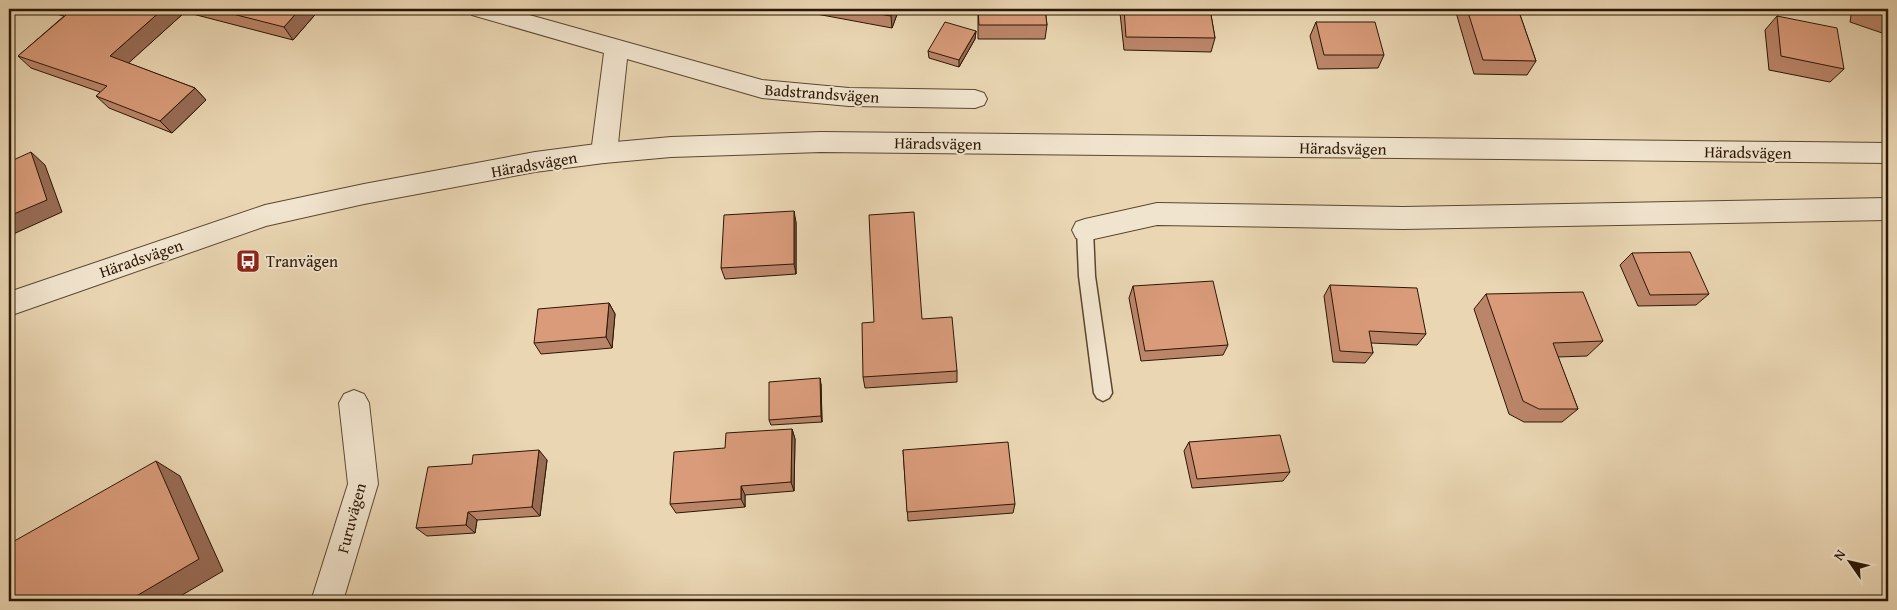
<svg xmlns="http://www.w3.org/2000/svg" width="1897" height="610" font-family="'Gentium Book Plus',serif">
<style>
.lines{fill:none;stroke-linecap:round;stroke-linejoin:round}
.service-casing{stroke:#5b4730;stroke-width:3}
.minor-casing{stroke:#5b4730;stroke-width:2}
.tertiary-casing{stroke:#5b4730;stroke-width:2}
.service{fill:#f1e4ce;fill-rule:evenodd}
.minor{fill:#f1e4ce;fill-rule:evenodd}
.tertiary{fill:#f1e4ce;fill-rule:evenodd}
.wall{fill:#bb8569;stroke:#2b1704}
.shaded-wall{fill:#986c55;stroke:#2b1704}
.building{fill:#d99b7a;stroke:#2b1704}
.labels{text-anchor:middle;stroke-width:4;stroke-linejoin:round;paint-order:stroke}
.street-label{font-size:16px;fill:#2b1704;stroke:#f1e4ce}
.poi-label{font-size:16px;fill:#2b1704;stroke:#f1e4ce;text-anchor:start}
</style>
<rect width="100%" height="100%" fill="#ead6b3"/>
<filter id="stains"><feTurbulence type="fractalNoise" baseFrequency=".004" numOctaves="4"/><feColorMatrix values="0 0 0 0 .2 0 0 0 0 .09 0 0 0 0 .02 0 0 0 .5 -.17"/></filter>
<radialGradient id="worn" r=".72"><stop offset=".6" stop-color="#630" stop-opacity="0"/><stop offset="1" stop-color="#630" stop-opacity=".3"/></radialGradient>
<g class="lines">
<!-- service casing -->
<g class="service-casing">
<path id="service" d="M1085,224L1090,225L1093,230L1095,276L1112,393L1109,398L1103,401L1097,398L1094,393L1079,276L1077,230L1080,225Z"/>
</g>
<!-- minor casing -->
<g class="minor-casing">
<path id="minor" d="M469,9H508L762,80L849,88L975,90L984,93L987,99L984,105L975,108L849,106L762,98L627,59L617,153L613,160L604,163L595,160L591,153L604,53L472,15Z
M1888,198V220L1403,229L1157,225L1085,241L1076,238L1072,230L1076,222L1085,219L1157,203L1403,207Z
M354,390L364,394L369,403L378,484L343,601H311L348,484L339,403L344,394Z"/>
</g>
<!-- tertiary casing -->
<g class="tertiary-casing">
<path id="tertiary" d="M821,132L1888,143V163L821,152L671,157L604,163L535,172L364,204L266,226L9,316V292L265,205L364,184L535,152L604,143L671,137Z"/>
</g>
<!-- service -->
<use href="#service" class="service"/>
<!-- minor -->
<use href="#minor" class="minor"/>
<!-- tertiary -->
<use href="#tertiary" class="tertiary"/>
</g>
<!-- wall -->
<path class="wall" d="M36,9H320L293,40L185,12L128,63L195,88L206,100L172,133L109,108L96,96L100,92L31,68L18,56L64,16Z
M811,9H899L892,28L811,13Z
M978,9H1045L1047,25L1045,39H978Z
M1121,9H1210L1215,38L1211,52L1124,50L1120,13Z
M1455,9H1518L1536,61L1527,75L1474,74Z
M1852,9H1888V35L1850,22Z
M1777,16L1844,69L1830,82L1769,70L1765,30Z
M1316,22L1384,55L1378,68L1318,69L1310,36Z
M976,31L975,39L959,67L929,58L928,51Z
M796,222V274L725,279L721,268Z
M1632,253L1709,294L1696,305L1638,306L1620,265Z
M1330,285L1426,334L1417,345L1371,343L1373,353L1365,363L1333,362L1324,296Z
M1133,286L1228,345L1223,355L1141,361L1129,298Z
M1486,294L1603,341L1587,356L1558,357L1578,409L1562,422H1524L1509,414L1474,309Z
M609,303L615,314L612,348L541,354L534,343Z
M922,319L957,371V382L865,388L863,377Z
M821,384L822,422L771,425L769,420Z
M792,429L795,439L794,491L745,495V507L676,513L670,504Z
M1189,442L1290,472L1283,481L1192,488L1184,451Z
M903,450L1015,504L1013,513L908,521Z
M547,460L540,516L477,520L475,533L427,536L416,528Z"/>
<!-- shaded-wall -->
<path class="shaded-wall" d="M163,9H182L185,12L122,69L110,56Z
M300,9H320L293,40L284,27Z
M894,9H899L892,28L891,16Z
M976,31L975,39L959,67V60Z
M195,88L206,100L172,133L160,121Z
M31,152L45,165L62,212L9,236V216Z
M794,211L796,222V274L794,264Z
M609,303L615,314L612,348L606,337Z
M820,378L821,384L822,422L821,416Z
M792,429L795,439L794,491L791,482Z
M539,450L547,460L540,516L532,507Z
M156,461L180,476L223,571L172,601H128Z
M741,486L745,495V507L741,499Z
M468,512L477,520L475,533L466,525Z"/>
<!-- building -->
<path class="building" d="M73,9H163L110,56L195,88L160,121L96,96L107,86L18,56Z
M213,9H300L284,27Z
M849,9H894L891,16Z
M978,9H1045L1047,25H979Z
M1124,9H1210L1215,38L1126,37Z
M1467,9H1518L1536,61L1483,60Z
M1865,9H1888V16Z
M1777,16L1837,28L1844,69L1781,56Z
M945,22L976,31L959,60L928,51Z
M1316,22H1375L1384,55H1324Z
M31,152L47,200L9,216V162Z
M794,211V264L721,268L724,215Z
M914,212L922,319L952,317L957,371L863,377L862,323L874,322L869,215Z
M1690,252L1709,294L1650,295L1632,253Z
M1213,281L1228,345L1145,351L1133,286Z
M1330,285L1417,288L1426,334L1369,331L1373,353L1340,351Z
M1583,292L1603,341L1553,343L1578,409H1539L1523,401L1486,294Z
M609,303L606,337L534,343L538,309Z
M820,378L821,416L769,420V382Z
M792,429L791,482L741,486V499L670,504L674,452L725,448L726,433Z
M1280,435L1290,472L1197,479L1189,442Z
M1008,442L1015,504L907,512L903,450Z
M539,450L532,507L468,512L466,525L416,528L428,467L472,464L473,455Z
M156,461L199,559L128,601H9V544Z"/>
<!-- icons -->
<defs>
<g id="bus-square" transform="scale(1.25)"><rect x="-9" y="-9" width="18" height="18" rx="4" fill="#8f2418" stroke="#f1e4ce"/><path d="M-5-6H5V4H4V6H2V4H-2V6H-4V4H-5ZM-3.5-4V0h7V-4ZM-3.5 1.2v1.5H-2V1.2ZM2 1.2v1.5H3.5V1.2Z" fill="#fff"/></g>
</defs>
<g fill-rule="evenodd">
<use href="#bus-square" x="248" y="261"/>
</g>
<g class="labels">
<!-- street labels -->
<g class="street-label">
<text transform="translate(822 93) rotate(4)" y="6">Badstrandsvägen</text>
<text transform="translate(938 143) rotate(1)" y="6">Häradsvägen</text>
<text transform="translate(1343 148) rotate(1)" y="6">Häradsvägen</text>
<text transform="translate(1748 152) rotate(1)" y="6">Häradsvägen</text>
<text transform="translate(534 164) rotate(-10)" y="6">Häradsvägen</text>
<text transform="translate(141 258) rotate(-19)" y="6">Häradsvägen</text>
<text transform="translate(351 518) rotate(-75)" y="6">Furuvägen</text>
</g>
<!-- poi labels -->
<g class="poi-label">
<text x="266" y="267">Tranvägen</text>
</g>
</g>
<!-- margin -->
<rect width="1897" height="610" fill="none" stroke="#ead6b3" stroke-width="30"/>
<rect x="10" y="10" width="1877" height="590" fill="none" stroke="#2b1704" stroke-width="2.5"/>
<rect x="15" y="15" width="1867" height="580" fill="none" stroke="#2b1704"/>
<!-- north arrow -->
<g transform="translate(1850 562) rotate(304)" stroke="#f1e4ce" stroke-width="4" paint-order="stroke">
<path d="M0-4L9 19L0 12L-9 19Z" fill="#2b1704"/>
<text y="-8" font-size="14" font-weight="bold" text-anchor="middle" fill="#2b1704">N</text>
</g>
<rect width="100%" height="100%" filter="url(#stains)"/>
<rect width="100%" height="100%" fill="url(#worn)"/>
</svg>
